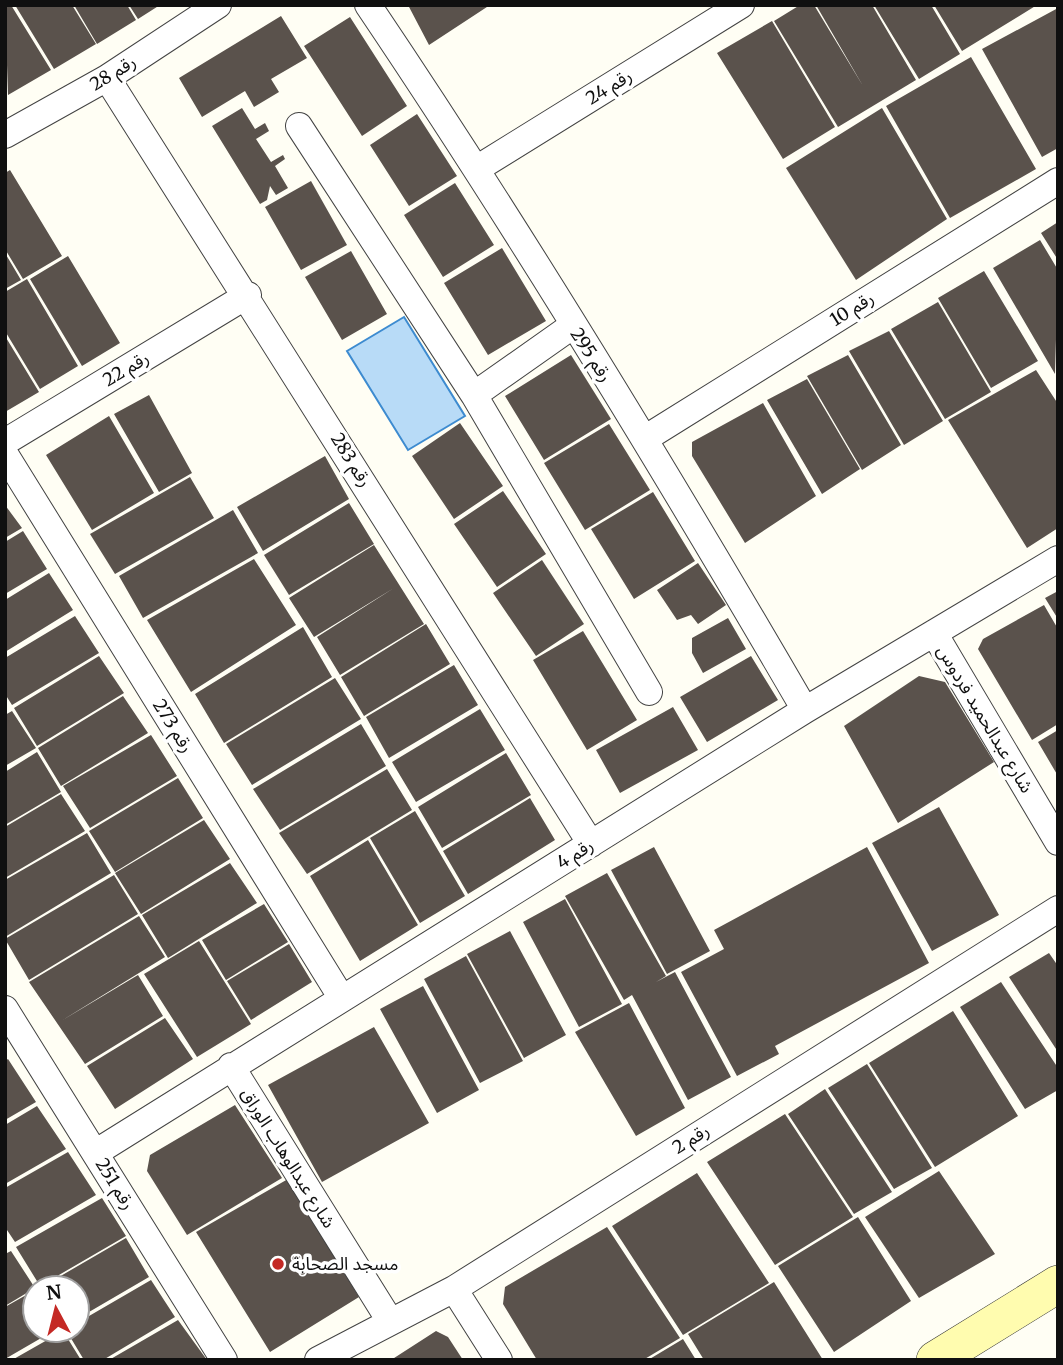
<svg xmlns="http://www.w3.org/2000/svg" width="1063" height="1365" font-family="Merriweather,'Noto Sans Arabic',serif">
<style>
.water{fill:#b8dbf7;stroke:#3d8bd0;stroke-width:2}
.building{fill:#5a524c}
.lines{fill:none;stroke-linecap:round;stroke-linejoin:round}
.street-casing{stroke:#434343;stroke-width:28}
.secondary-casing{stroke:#323232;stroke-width:38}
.street{stroke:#fff;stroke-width:26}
.secondary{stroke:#fffcaf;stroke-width:37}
.poi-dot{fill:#c42925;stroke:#fff;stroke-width:2.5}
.labels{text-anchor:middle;stroke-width:7;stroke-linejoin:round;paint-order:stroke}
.street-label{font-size:18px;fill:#101010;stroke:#fff}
.poi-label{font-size:18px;fill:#101010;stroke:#fff;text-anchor:start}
</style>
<rect width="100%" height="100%" fill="#fffef4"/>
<!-- water -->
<path class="water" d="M404,317L465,416L408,450L347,351Z"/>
<!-- building -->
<path class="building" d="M5,5H11L51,70L8,95Z
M15,5H72L96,44L54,69Z
M74,5H127L136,20L97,44Z
M129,5H160L138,19Z
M408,5H490L429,45Z
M800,5H814L863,86L816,5H872L916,80L838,127L774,21Z
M874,5H931L960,54L919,79Z
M934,5H1037L962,51Z
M1058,8V148L1042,157L982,49Z
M281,16L307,58L271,79L279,92L254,107L245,91L202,117L179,78Z
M350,17L407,106L362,136L304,46Z
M772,21L835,127L783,159L717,53Z
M971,57L1036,169L950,218L886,106Z
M242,108L255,129L265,123L269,131L256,139L271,162L283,155L285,159L275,166L288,188L276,195L270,186L267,200L260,204L212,126Z
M882,108L947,219L856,280L786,168Z
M417,114L457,176L409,206L370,145Z
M10,170L62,256L23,279L5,249V173Z
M311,181L347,245L301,270L265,207Z
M455,183L494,245L443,277L404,215Z
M1058,222V260L1041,233Z
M1040,240L1058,270L1055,374L993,268Z
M502,248L546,321L488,355L444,283Z
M351,251L387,314L342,340L305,277Z
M5,253L21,280L5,289Z
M68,256L120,343L82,366L30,279Z
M984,271L1038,361L991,388L938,298Z
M27,279L78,366L40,389L5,331V292Z
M938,302L991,392L945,419L891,329Z
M889,331L943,421L904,445L849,351Z
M5,336L39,392L5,412Z
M571,355L611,419L544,460L505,396Z
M848,355L901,445L862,470L807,376Z
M1036,370L1058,404V528L1027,548L948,420Z
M807,379L860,469L822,494L767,400Z
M149,395L192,473L159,492L114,414Z
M763,403L816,496L745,543L692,456V442Z
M109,416L154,493L92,530L46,455Z
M460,423L503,486L454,519L412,456Z
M609,424L650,490L585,530L544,463Z
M325,456L349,499L263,551L237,507Z
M190,477L214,518L115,574L90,534Z
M503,491L546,554L497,587L454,524Z
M653,492L695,561L634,599L591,529Z
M349,503L374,544L289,595L264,555Z
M5,505L22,528L5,538Z
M233,510L258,553L143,618L119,576Z
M23,531L47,569L5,594V542Z
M374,545L424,624L340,675L317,637L394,588L314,637L289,598Z
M254,559L296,625L191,692L147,620Z
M542,560L584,624L536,656L493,593Z
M698,563L726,605L698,624L691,615L677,620L657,590Z
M49,573L73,610L5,652V600Z
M1058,591V619L1045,598Z
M1044,605L1058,629V724L1032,740L978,649L983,639Z
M75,616L99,653L12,705L5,694V658Z
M728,618L746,649L703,673L692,653V638Z
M426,624L450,664L364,716L341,677Z
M303,627L332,677L224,743L195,694Z
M583,631L637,720L587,750L533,660Z
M99,656L124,693L37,746L14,708Z
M751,656L778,700L707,742L680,697Z
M454,665L478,705L389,758L366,717Z
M919,676L945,682L994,762L898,823L844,726Z
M335,678L361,719L252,785L226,744Z
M123,696L148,733L61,786L38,748Z
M673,707L698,750L620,793L596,750Z
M480,709L505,750L416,802L392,762Z
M12,711L36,748L5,766V715Z
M361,724L386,766L280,830L253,789Z
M1058,730V776L1038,742Z
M151,735L177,776L90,828L63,786Z
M37,752L61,792L5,825V772Z
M506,753L531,795L442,848L418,807Z
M387,769L412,810L307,874L279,833Z
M178,778L203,818L115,872L89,831Z
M61,794L85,831L5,878V827Z
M530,798L555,840L468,894L443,851Z
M939,807L999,915L932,951L872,843Z
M415,811L465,896L420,923L370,838Z
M204,820L230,859L141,914L115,873Z
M87,833L111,873L5,937V880Z
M368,840L418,925L360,961L310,876Z
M654,847L710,951L667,974L611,870Z
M867,847L929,963L775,1046L779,1054L737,1076L681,972L724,949L714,930Z
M230,863L257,903L168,958L142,915Z
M607,873L666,976L656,982L675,972L731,1077L688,1100L632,995L624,1000L565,896Z
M114,875L138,914L29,980L5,939Z
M565,899L622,1004L579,1027L523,922Z
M264,904L288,942L226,980L202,940Z
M139,916L165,957L61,1021L138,975L163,1016L85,1064L29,982Z
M510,931L566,1035L524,1058L467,954Z
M199,941L251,1024L197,1057L144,974Z
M289,944L312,982L251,1020L227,981Z
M1049,953L1058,966V1052L1009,977Z
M466,956L523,1061L480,1083L424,979Z
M1001,982L1058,1068V1090L1025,1109L960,1007Z
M423,986L479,1090L437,1113L380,1009Z
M629,1003L685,1108L636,1136L575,1032Z
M953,1011L1018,1116L935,1167L869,1063Z
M165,1018L193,1059L115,1109L87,1066Z
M374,1027L429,1123L322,1182L268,1085Z
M8,1059L36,1102L5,1120V1061Z
M867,1064L932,1168L894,1189L828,1088Z
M825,1089L892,1192L854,1214L788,1114Z
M235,1105L282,1178L187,1235L147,1171L150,1155Z
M37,1106L66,1149L5,1184V1125Z
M785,1114L853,1217L775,1265L707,1162Z
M68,1152L96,1195L15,1242L5,1227V1188Z
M939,1171L995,1254L919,1298L865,1217Z
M697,1173L769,1283L683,1335L612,1226Z
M288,1179L359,1297L270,1352L196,1232Z
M102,1198L126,1236L40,1286L16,1247Z
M858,1217L911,1301L834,1352L778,1266Z
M607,1227L680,1338L643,1360H537L503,1304L505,1287Z
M126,1238L149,1277L77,1319V1288H40Z
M11,1251L35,1288L5,1306V1254Z
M151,1280L175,1317L103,1360H84L66,1330H77V1323Z
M774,1282L823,1360H704L688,1334Z
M35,1290V1330H55L5,1359V1307Z
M178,1320L207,1360H109Z
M63,1331L81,1360H12Z
M436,1331L448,1337L463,1360H391Z
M683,1339L696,1360H648Z"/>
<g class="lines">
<!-- street casing -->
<g class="street-casing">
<path id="street" d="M368,5C523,235 666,471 805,710
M107,78L591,844
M299,126L474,395L649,692
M5,135L107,78L218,5
M478,168L741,5
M474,395L572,326
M646,438L1058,181
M5,442L248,295
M5,454L341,997
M934,633L1058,842
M5,1009L224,1360
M231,1066L390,1321
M95,1153L805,710L1058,559
M454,1289L499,1360
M318,1360L454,1289L1058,909"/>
</g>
<!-- secondary casing -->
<g class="secondary-casing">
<path id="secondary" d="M935,1360L1058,1284"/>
</g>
<!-- street -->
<use href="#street" class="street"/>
<!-- secondary -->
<use href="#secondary" class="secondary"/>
</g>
<!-- markers -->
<circle class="poi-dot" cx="278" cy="1264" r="7"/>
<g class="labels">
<!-- street labels -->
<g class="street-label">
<text transform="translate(113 73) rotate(-32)" y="6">رقم 28</text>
<text transform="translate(609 87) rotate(-32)" y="6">رقم 24</text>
<text transform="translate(852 309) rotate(-32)" y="6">رقم 10</text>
<text transform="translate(591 355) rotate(57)" y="6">رقم 295</text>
<text transform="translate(126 369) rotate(-31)" y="6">رقم 22</text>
<text transform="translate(351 460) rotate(58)" y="6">رقم 283</text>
<text transform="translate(985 719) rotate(59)" y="6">شارع عبدالحميد فردوس</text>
<text transform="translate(173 726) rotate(58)" y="6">رقم 273</text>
<text transform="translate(575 854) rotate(-32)" y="6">رقم 4</text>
<text transform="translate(691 1139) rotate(-32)" y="6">رقم 2</text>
<text transform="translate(288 1158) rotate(58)" y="6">شارع عبدالوهاب الوراق</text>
<text transform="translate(115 1184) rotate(58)" y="6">رقم 251</text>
</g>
<!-- poi labels -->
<g class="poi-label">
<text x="292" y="1270">مسجد الصحابة</text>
</g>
</g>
<!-- border -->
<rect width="1063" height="1365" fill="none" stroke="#101010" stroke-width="14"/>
<!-- north arrow -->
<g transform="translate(56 1309) rotate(353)"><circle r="33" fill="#ffffff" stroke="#9f9f9f" stroke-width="2"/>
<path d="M0-5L12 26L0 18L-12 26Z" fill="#c42925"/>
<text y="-10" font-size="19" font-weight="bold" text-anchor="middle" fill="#101010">N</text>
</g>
</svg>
